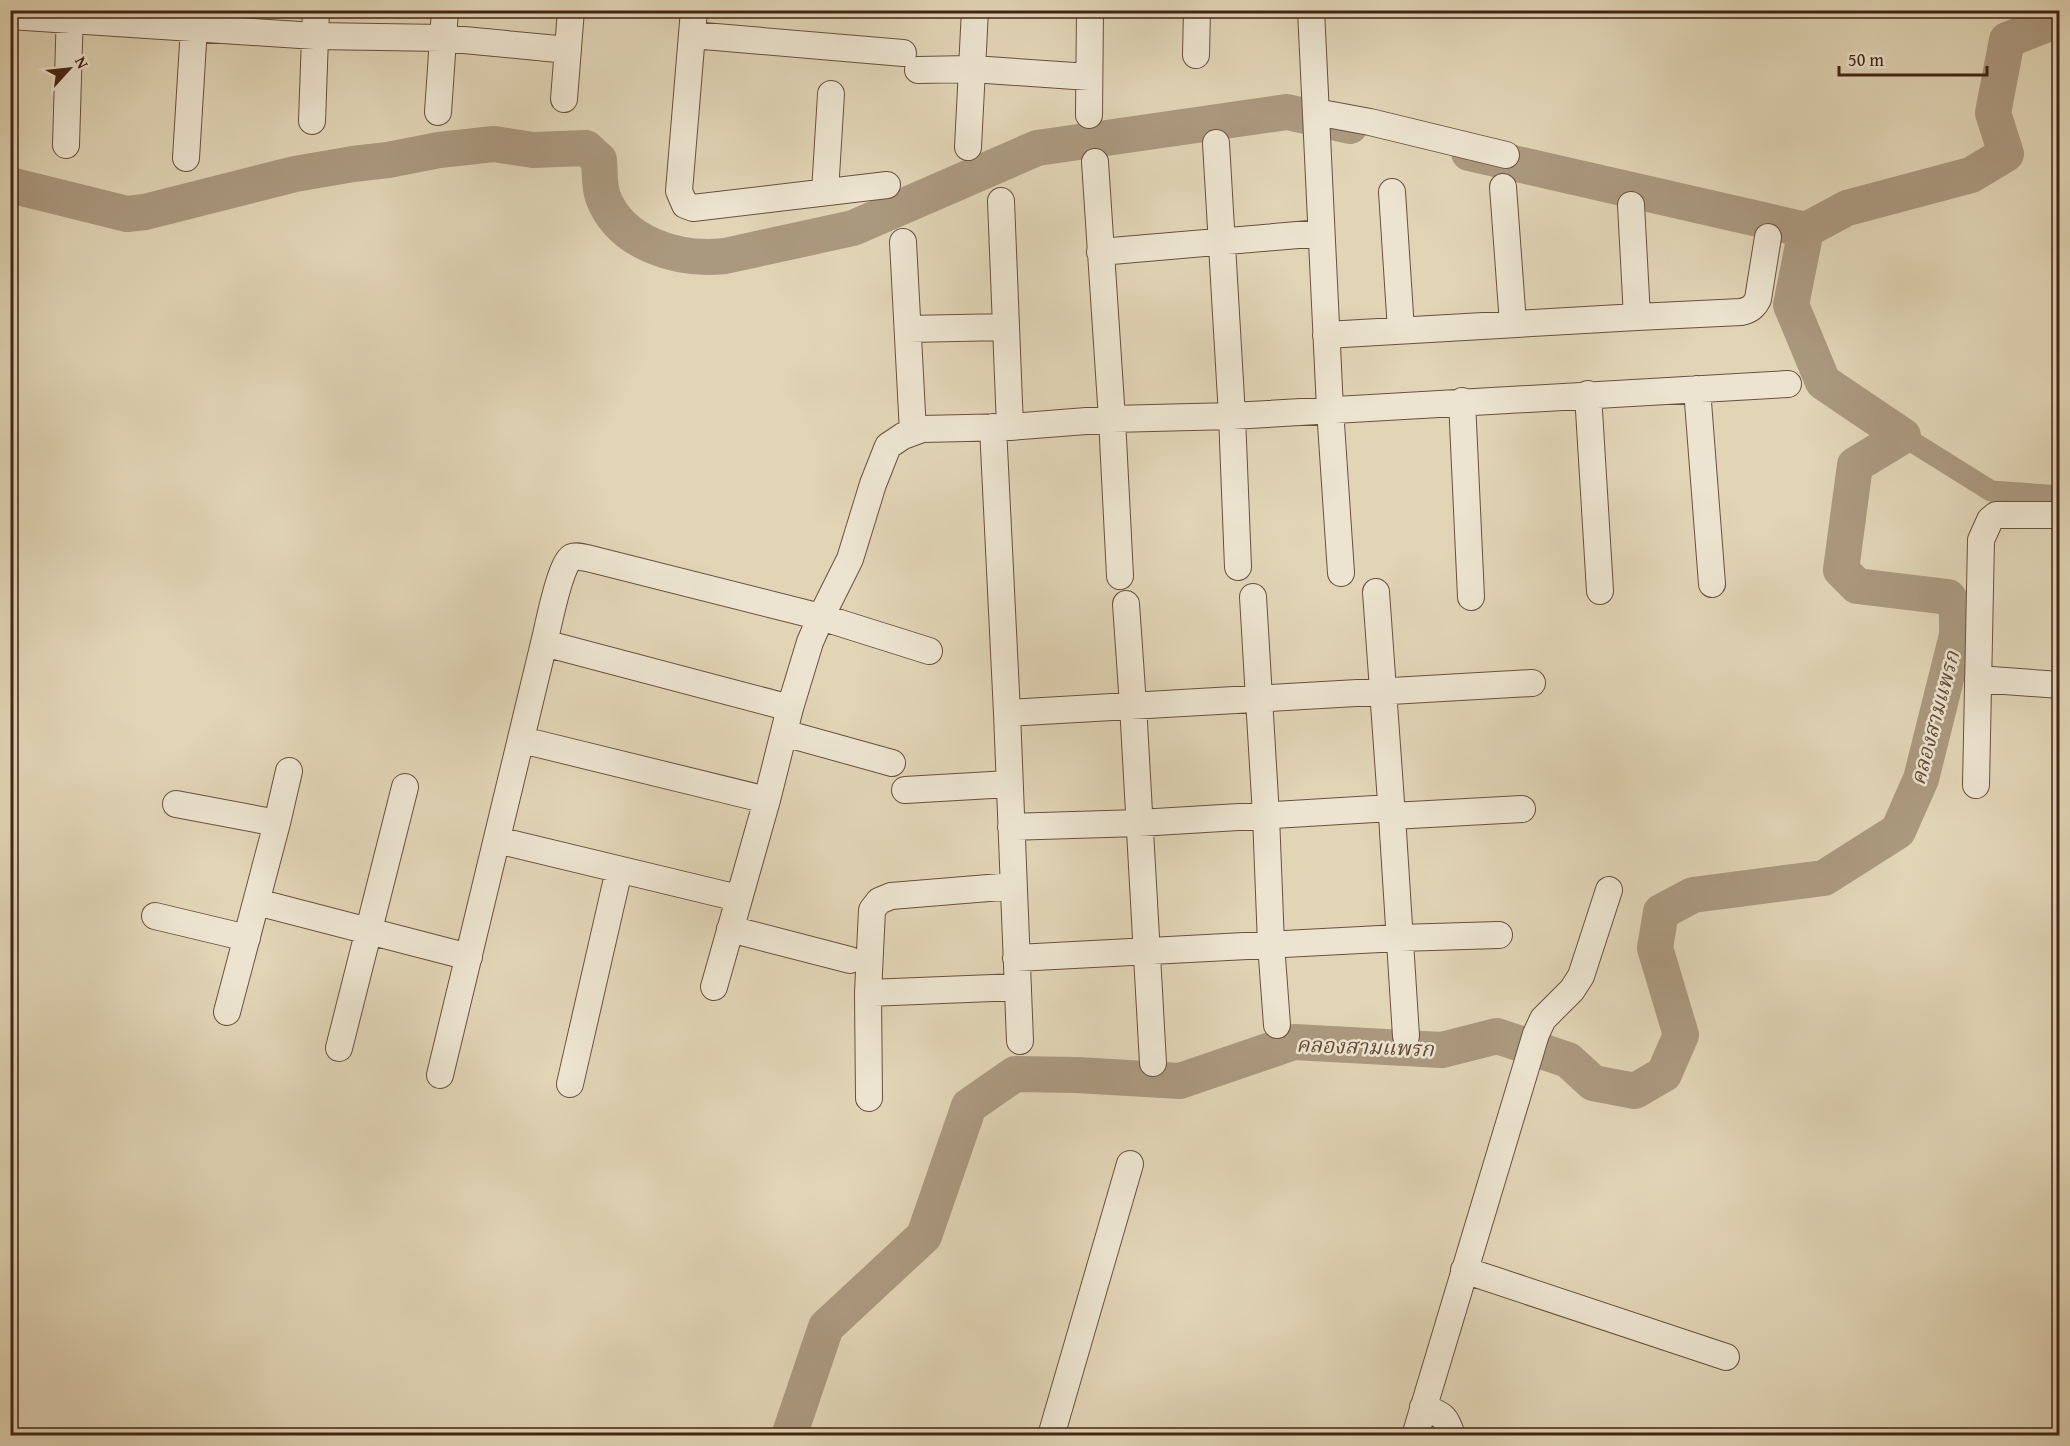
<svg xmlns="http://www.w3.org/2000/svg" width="2070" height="1446" font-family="'Gentium Book Plus','Noto Serif Thai',serif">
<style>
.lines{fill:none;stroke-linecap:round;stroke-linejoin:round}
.canal{stroke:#ab997f;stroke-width:21}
.river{stroke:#ab997f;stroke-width:36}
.minor-casing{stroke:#6a503d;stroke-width:28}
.minor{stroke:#ece4d0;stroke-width:26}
.labels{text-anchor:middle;stroke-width:5;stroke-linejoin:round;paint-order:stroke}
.water-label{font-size:21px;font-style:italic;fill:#624735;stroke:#ece4d0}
</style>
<rect width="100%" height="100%" fill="#e1d5b6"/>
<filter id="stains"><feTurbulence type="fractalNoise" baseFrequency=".00333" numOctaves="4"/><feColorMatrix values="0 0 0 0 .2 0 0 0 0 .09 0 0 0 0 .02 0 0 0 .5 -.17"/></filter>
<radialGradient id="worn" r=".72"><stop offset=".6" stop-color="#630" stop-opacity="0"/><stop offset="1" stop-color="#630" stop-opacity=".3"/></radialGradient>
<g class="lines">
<!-- canal -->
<path class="canal" d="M1903,436L1991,491L2060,496"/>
<!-- river -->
<path class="river" d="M1469,153L1806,230L1847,208L1971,175L2006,154L1993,113L2007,40L2060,19
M10,185L127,214L145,212L295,174L353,164L388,160L439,150L494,144L533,150L586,148L599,160C600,171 599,186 603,197C621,245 680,261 725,256L853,228L1037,148L1287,112L1350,126
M789,1436L826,1327L924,1236L969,1106L1015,1074L1077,1075L1180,1081L1294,1042L1442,1050L1497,1036L1568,1060L1593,1083L1635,1091L1664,1074L1681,1035L1655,948L1661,912L1693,895L1824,878L1898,831L1921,779L1957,635V609L1948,597L1857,586L1841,570L1855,465L1903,436L1823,382L1791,305L1806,230"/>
<!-- minor casing -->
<g class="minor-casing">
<path id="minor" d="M694,10L679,191L685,205L693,208L887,185
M1311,10L1330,409L1341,573
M10,16L315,36L443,38L568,50
M692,35L903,53
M1196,55L1197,10
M918,70L972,69L1089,77
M564,99L571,10
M438,112L445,10
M1316,112L1370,122L1506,155
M1089,115L1090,10
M312,121L316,10
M1216,143L1232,416L1238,567
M66,145L70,10
M968,147L975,10
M186,158L195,11
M1095,162L1112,419L1120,576
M1503,187L1513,324
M825,192L831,94
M1392,192L1401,330
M1001,201L1010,427
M1631,205L1637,317
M903,242L913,432
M1100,252L1321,233
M908,329L1006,327
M1326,335L1637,317L1741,312C1750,310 1754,307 1758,299L1768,237
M1697,389L1712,584
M1588,394L1600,591
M1462,401L1471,597
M993,427L1007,713L1020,1041
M1376,592L1392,816
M1253,597L1266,816L1271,944L1277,1025
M1126,604L1133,705L1153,1063
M544,643L790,708
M1978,679L2060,685
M1007,713L1532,683
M784,733L892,763
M522,740L767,800
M1976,785L1981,540L1990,520L1996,515H2060
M905,790L1009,784
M176,804L277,823
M1011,827L1139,823L1391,808
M497,840L738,898
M257,902L469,957
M155,916L247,938
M730,929L850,960
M1016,958L1399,938L1499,935
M714,987L767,800L790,708L810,642L821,617L850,559L873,484L888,446L903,436L922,429L1010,427L1112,419L1232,416L1788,384
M868,993L1018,987
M227,1012L277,823L289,771
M1406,1036L1392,816L1522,809
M339,1048L405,787
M440,1075L544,643C548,628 560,563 572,557C577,555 585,558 591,559L821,617L929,651
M570,1084L619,870
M869,1098L868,993L872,910L879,901L891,896L1013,886
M1464,1270L1726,1357
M1423,1407C1442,1415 1446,1415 1452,1436
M1051,1436L1130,1164
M1415,1436L1536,1034L1543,1019L1572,990L1581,976L1609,890"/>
</g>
<!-- minor -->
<use href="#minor" class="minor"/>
</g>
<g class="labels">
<!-- water labels -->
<g class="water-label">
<text transform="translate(1935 718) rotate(-75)" y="7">คลองสามแพรก</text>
<text transform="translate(1365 1047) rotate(2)" y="7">คลองสามแพรก</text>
</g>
</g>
<!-- margin -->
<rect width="2070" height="1446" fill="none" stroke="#e1d5b6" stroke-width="36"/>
<rect x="12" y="12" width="2046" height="1422" fill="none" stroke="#422415" stroke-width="3"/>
<rect x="18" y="18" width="2034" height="1410" fill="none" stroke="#422415" stroke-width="1.5"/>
<!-- north arrow -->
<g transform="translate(69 69) rotate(63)" stroke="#ece4d0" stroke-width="4.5" paint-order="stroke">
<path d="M0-4.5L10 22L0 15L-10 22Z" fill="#422415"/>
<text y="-9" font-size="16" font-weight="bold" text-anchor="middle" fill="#422415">N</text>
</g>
<!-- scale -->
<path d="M1839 66v9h148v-9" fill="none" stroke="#422415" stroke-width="3"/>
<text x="1848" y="66" font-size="18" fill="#422415" stroke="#ece4d0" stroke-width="4.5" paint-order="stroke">50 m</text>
<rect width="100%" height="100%" filter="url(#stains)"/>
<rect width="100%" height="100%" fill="url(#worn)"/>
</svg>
